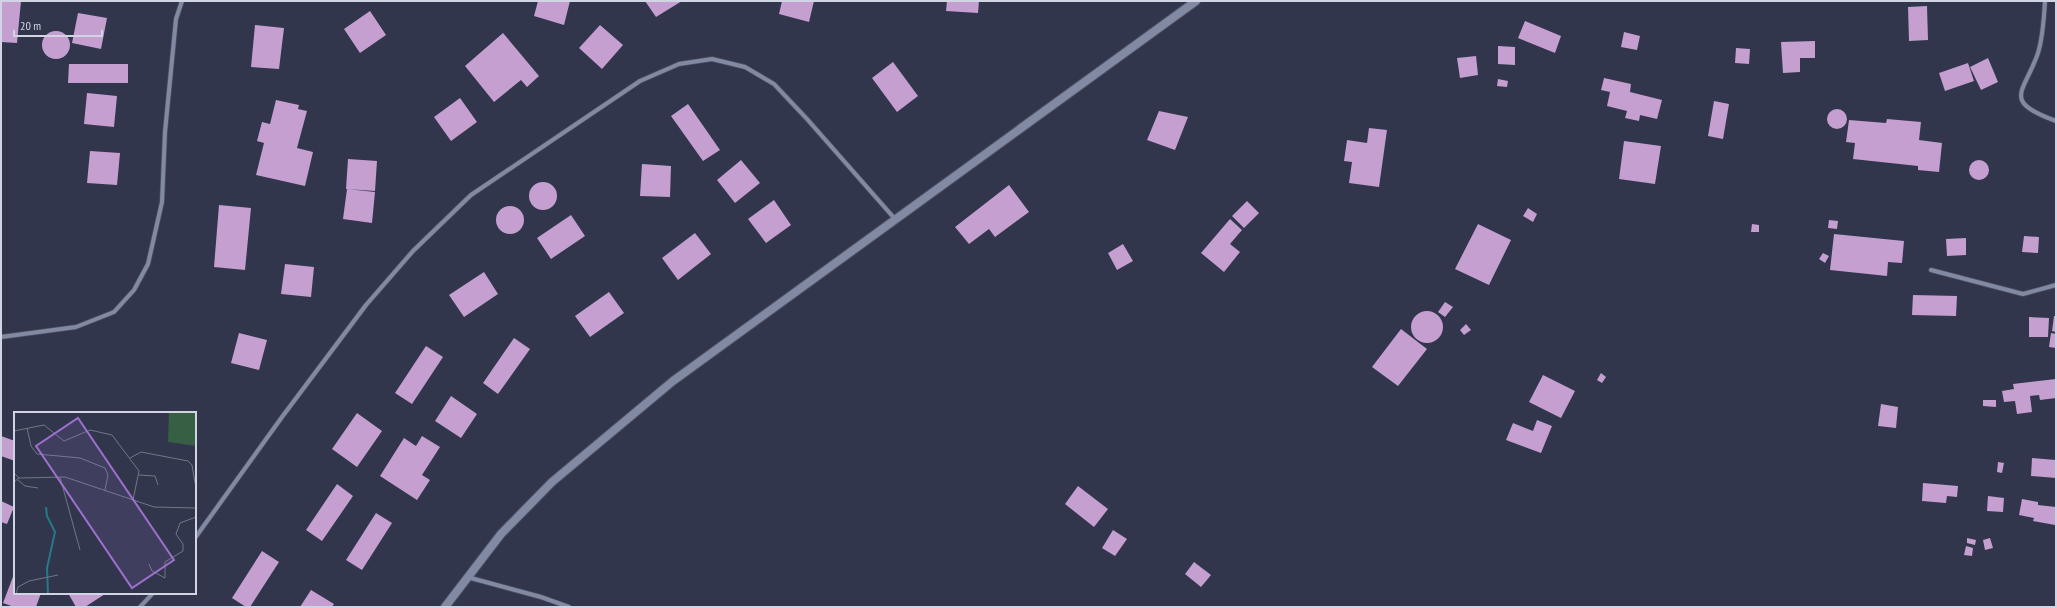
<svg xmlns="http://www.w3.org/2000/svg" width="2057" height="608" font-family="'PT Sans Narrow',sans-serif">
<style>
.building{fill:#c59fd0}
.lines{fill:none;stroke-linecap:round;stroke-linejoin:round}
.street-casing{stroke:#4d5163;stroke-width:5.5}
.secondary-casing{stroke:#4d5163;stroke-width:10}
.street{stroke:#8289a3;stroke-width:4}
.secondary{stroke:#8289a3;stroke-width:8}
.inset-river{fill:none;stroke:#257989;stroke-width:2}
.inset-road{fill:none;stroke:#717688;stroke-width:1}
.view{fill:#9d70cd;fill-opacity:0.15;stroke:#9d70cd;stroke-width:2}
.inset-edge{fill:none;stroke:#d1d5e3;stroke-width:2}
</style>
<rect width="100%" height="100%" fill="#31364c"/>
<!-- building -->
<path class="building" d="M2,1H21L17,43L1,42Z
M538,1H570L564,25L534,16Z
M645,1H682L656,17Z
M782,1H814L809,22L779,14Z
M947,1H979L978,13L946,11Z
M1927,6L1928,40L1909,41L1908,7Z
M370,11L386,35L360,53L344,29Z
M78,13L107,18L101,49L72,43Z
M1525,21L1561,36L1555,53L1518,38Z
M255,25L284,28L279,69L251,67Z
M600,25L623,45L602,69L579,48Z
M42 45a14 14 0 1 1 28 0a14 14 0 1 1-28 0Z
M1624,32L1640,36L1637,50L1621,47Z
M503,33L539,76L527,87L521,80L494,102L465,66Z
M1815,41V58H1800V72L1783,73L1781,42Z
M1498,46L1515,47V65L1498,64Z
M1736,48L1750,49L1749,64L1735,63Z
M1476,56L1478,75L1460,78L1457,58Z
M1988,58L1998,82L1981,90L1970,67Z
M893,62L918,96L897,112L872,78Z
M1968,63L1974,81L1945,91L1939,73Z
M69,64H128V83H68Z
M1604,78L1631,84L1630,92L1662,100L1657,119L1640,115L1639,121L1625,118L1627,111L1607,106L1610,92L1601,90Z
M1498,79L1508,81L1507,87L1497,86Z
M87,93L117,96L114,127L84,124Z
M460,98L477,122L451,141L434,117Z
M276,100L299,105L298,109L307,111L297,148L313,152L305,186L256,175L264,143L257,141L262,122L270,124Z
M1714,101L1729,104L1723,139L1708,136Z
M688,104L720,150L703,161L671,116Z
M1827 119a10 10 0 1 1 20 0a10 10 0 1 1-20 0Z
M1159,111L1188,117L1175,150L1147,140Z
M1887,119L1921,122L1919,140L1942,143L1939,172L1918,170V166L1853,159L1855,143L1846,142L1849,120L1886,123Z
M1369,128L1387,130L1379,187L1349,183L1352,162L1344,161L1347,140L1367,143Z
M1624,141L1661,146L1655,184L1619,179Z
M90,151L120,153L117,185L87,183Z
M348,159L377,161L375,191L346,189Z
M1969 170a10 10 0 1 1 20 0a10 10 0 1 1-20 0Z
M741,160L760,183L735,203L717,180Z
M642,164L671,166L670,197L640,196Z
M529 196a14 14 0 1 1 28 0a14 14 0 1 1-28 0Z
M1009,185L1029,212L995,237L989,229L969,244L955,227Z
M347,189L375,192L372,223L343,219Z
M774,200L791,225L766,243L748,219Z
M1247,201L1259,213L1244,228L1232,216Z
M219,205L251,208L245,270L214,267Z
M496 220a14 14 0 1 1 28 0a14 14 0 1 1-28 0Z
M1528,208L1537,214L1533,222L1523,216Z
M571,215L585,236L551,259L537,238Z
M1230,219L1242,230L1230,244L1240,252L1224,272L1201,253Z
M1829,220L1838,221L1837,229L1828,228Z
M1478,224L1511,240L1489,285L1455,269Z
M1752,224L1759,225V232H1751Z
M695,233L711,254L678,280L662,258Z
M1834,234L1904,241L1902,263L1888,262L1887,276L1830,270Z
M2024,236L2039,237L2038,253L2022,252Z
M1966,238V255L1947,256L1946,239Z
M1123,244L1133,261L1117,270L1108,253Z
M1823,253L1829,256L1825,263L1819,259Z
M285,264L314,267L311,297L281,294Z
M484,272L498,294L464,317L449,295Z
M609,292L624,313L590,337L575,316Z
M1913,295L1957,296L1956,316L1912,315Z
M1445,302L1453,307L1445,317L1438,312Z
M1411 327a16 16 0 1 1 32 0a16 16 0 1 1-32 0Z
M2054,316H2056V332L2052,331Z
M2029,317L2049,318L2048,337H2029Z
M1466,324L1471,330L1464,335L1460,330Z
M1401,329L1427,349L1398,386L1372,367Z
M239,333L267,340L259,370L231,363Z
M2051,333L2056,334V348L2049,347Z
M514,338L530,349L498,394L483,383Z
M426,346L443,357L412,404L395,393Z
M1601,373L1606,377L1602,383L1597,380Z
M1543,375L1575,391L1561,418L1529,402Z
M2056,379V398L2040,400L2039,395L2030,396L2032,412L2017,414L2015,401L2004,402L2002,391L2014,389L2013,384Z
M451,396L477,414L461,438L435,421Z
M1983,400H1996V407L1983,406Z
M1881,404L1898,407L1896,428L1878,426Z
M357,413L382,431L357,467L332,449Z
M1537,420L1552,426L1541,453L1506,440L1513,423L1533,431Z
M1,436L15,441V461L1,456Z
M422,436L440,447L422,475L430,480L417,500L380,476L404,438L416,446Z
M2032,458L2056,460V478L2031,476Z
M1998,462L2004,463L2002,473L1997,472Z
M1923,483L1958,486L1957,497L1947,496L1946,503L1922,501Z
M337,484L353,496L322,541L306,530Z
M1078,486L1108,509L1094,527L1065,504Z
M1988,496L2004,498L2003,512L1987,511Z
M2022,499L2038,502V505L2056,507L2055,525L2033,521L2034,518L2019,515Z
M1,501L14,507L7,524L1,522Z
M376,513L392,523L362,570L346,560Z
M1113,530L1127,539L1115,556L1102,548Z
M1967,538L1976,540L1975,545L1967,543Z
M1990,538L1993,548L1985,550L1983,540Z
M1966,546L1973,548L1972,556L1964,555Z
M262,551L279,562L250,607H246L232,598Z
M1194,562L1211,575L1201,587L1185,574Z
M14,574L15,593H41L36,607H14L3,603Z
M311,590L334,604L332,607H300Z
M68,593H105V594L85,607H76Z"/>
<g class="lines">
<!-- street casing -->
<g class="street-casing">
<path id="street" d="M2045,1C2044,18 2043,37 2038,53C2025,92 2000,101 2056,121
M1931,270L2023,294L2056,285
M1,337L76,327L114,312L134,290L148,264L162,202L165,132L176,19L182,1
M195,538L282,417L366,305L413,251L471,195L640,81L679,64L712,59L745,67L774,84L807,119L895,219
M467,577L541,597L569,607
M140,607L153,593"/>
</g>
<!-- secondary casing -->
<g class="secondary-casing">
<path id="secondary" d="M445,607L501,534L552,482L673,381L1196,1"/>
</g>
<!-- street -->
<use href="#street" class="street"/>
<!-- secondary -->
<use href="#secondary" class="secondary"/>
</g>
<!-- overview -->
<g transform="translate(14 412)">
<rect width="182" height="182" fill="#31364c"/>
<path d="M155,0H182V34L154,30Z" fill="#365f43"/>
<path class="inset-river" d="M32,95L33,104L41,120L33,156L34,182M0,128V147"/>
<path class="inset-road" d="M13,16L17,34L23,42L66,46L91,56L94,63L91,78M0,19L30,13L50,29L76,18L98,23L125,59L119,88M116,46L127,40L174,49L178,53L181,71M0,61L5,66L0,70M125,63L141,64L144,73M46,65L66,138M5,66L51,65L140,95L182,96M4,68L11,74L24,76M135,152L138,159L151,166V150L169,139V132L162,122L166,111L182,105M2,182L4,175L15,169L44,163"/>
<path class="view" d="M64,6L160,148L118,176L22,34Z"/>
<rect width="182" height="182" class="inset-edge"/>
</g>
<!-- border -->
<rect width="2057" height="608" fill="none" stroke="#d1d5e3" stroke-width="4"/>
<!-- scale -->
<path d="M14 30v6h88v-6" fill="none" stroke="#d1d5e3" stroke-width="2"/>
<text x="20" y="30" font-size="12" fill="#d1d5e3" stroke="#31364c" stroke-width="3" paint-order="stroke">20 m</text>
</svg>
